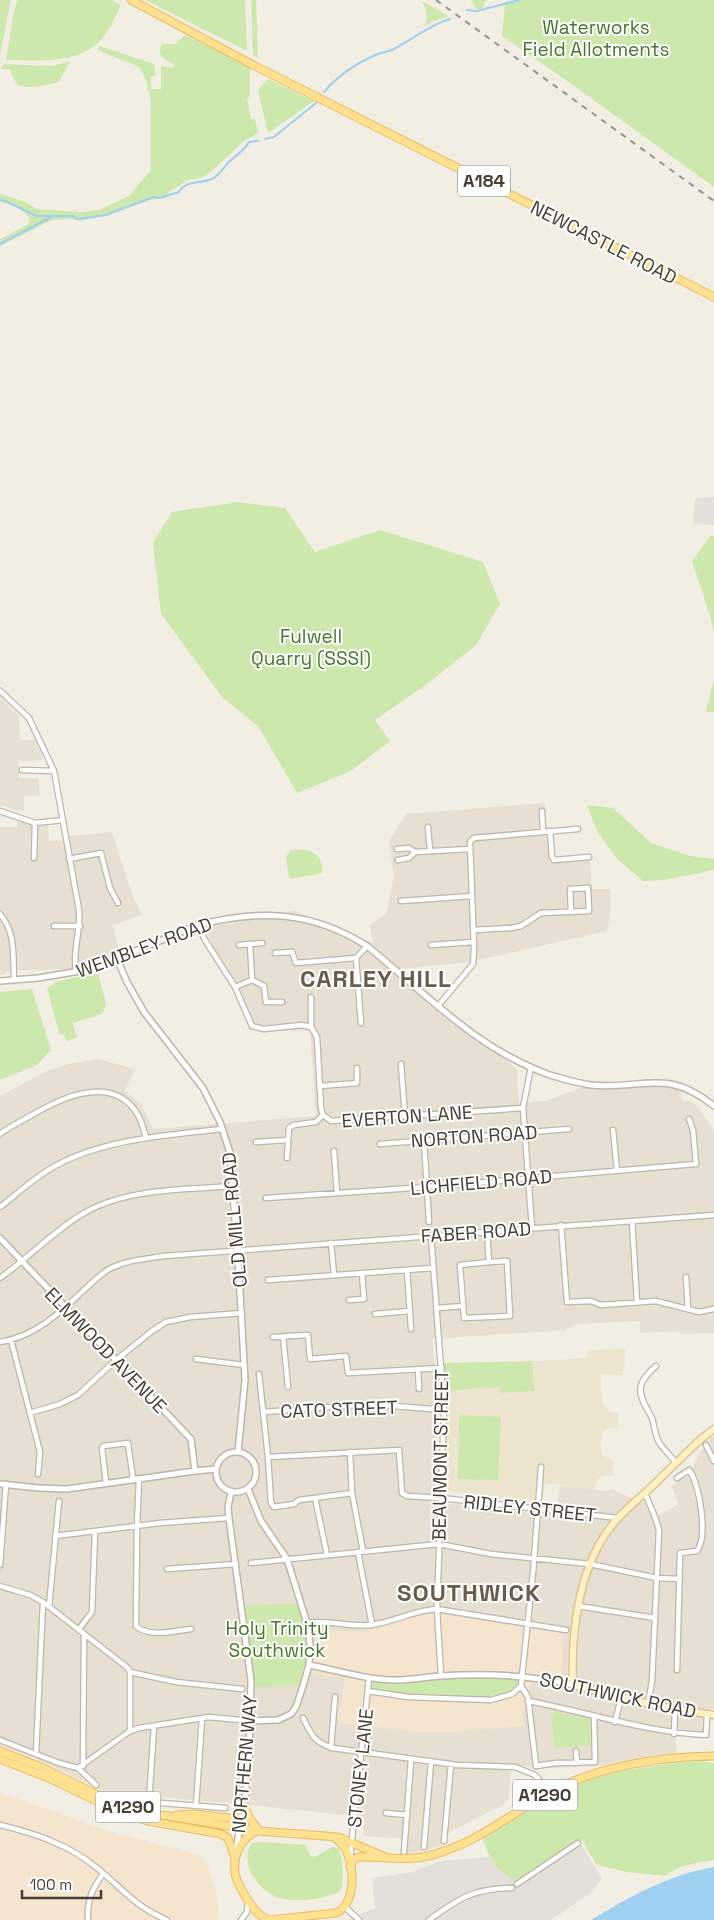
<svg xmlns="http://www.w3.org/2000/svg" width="714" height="1920" font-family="'Space Grotesk',sans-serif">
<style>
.residential{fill:#e7e0d2}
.commercial{fill:#f5e5ce}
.industrial{fill:#e4e0d9}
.education{fill:#ece4ce}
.green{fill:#cce8ac}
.parking{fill:#e3e0dd}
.water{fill:#9fcff1}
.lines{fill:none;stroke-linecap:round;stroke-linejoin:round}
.stream{stroke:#9fcff1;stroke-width:2}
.minor-casing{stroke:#beb6a7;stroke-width:7}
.tertiary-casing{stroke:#beb6a7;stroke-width:8}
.secondary-casing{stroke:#d7c595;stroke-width:9}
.primary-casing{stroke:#e5be5f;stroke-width:9}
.minor{stroke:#fff;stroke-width:4.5}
.tertiary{stroke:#fff;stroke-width:5}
.secondary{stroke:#fff1c2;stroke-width:6}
.primary{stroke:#ffe191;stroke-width:7}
.rail{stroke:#949494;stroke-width:2;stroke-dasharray:6 6;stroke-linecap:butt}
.labels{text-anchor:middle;stroke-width:4;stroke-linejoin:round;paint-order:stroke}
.shield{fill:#fff;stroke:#7d7871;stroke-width:1}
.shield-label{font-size:18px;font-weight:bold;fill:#453e34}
.park-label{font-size:19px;fill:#447727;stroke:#fff}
.street-label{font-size:19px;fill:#453e34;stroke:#fff}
.district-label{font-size:24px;font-weight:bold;letter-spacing:1px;fill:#685c4b;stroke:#fff}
</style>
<rect width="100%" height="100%" fill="#f2eee4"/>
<!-- residential -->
<path class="residential" d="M0,698L19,716L20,740H35L43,760L18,761L19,778H38L40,795L24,796V810H14L5,806H0Z
M545,803L550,862L590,859L592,889H610V916L607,931L470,962L402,969L517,1070L519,1103L546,1101L583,1087L604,1089L650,1085L670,1086L680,1088L682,1100L693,1102L707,1119L714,1132V1333L681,1334L679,1331L640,1333V1321L573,1324V1327L567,1328V1330L432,1339L438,1399L434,1502L556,1516L560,1486L608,1491L611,1488L631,1498L638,1505L645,1502L652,1519L679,1504L671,1486L688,1476L701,1451L708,1445L710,1438L714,1436V1709H711L707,1737L675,1736L677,1753L613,1765L553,1768L511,1765L509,1797L504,1804L442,1836L441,1846L406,1854L407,1839L363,1836L364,1817L239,1804L144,1796L143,1801L126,1799L110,1794L35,1758L0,1745V1096L49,1070L73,1063L98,1059L135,1069L125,1091L141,1104L153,1129L316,1116L310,1031L250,1030L205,928L294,911L373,943L370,925L386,914L394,877L389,841L406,814Z
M26,821L30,824L48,823L49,841L69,840L68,836L112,832L133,897L142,915L113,925L119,952L87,967L67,969L6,971V974L0,975V827H17V822Z"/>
<!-- commercial -->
<path class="commercial" d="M422,1614H442L563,1634L562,1677L552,1685L531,1682L522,1715L524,1726L431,1733L338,1723L345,1678L313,1673L315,1629L365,1632Z
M0,1792L111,1832L201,1855L207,1864L218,1898L219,1920H0Z"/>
<!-- industrial -->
<path class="industrial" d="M572,1830L602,1878L589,1894L551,1920H348L375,1908L372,1878L413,1872L440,1861L517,1854Z"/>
<!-- education -->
<path class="education" d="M626,1348L623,1375L601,1374L602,1403L610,1412L619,1413L617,1429L608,1428L602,1433L601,1452L605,1457L614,1460L613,1476L604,1475L596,1481L595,1490L545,1483L543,1502L445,1492L446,1391L500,1387L499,1363L587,1358V1351Z"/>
<!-- green -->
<path class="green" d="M0,0H11L0,55Z
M18,0H112L121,5C115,17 109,32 99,42C75,65 36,60 6,60L14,11Z
M146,0H245L247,51L153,4Z
M251,0H256L258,58L253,55Z
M471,0H487L484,3V7L479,9L475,8Z
M519,0H714V187L563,78L502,36L505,4Z
M422,1L449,16L429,23L424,27C428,17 427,10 422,1Z
M185,35L250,67V96L247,98L251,119H255L258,133L244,141L214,169L201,178L188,180L169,192L166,198L150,200L109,215L80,221L71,219L52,220L0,246V239L27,225L30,220C25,209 11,204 0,202V194L26,202L38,209L82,212L99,210L129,196L151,170V101L146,80L139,67L97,50L100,46L154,64L156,76H151V89H161V66L171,68L175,65C164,59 156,57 162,44H175Z
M70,61L59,82C50,84 25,91 18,84C14,81 12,74 10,69H0L4,64L53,66Z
M268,79L314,101L268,133L258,90Z
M237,502L285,508L315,552L380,530L483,562L500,604L476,645L427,684L375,720L390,741L351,771L297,793L258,726L223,698L161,614L153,543L172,512Z
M710,536H714V635L711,619L692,561Z
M714,679V712H706Z
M587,805L613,808L651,843L690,856L714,859V870L665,880L643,881L617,859L597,831Z
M300,849C315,851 324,857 322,873L289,879L286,857L291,850Z
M98,973L106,1004L102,1014L73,1023L77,1038L66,1041L63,1034L60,1035L58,1029L47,988L58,981Z
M32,989L51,1050L37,1065L0,1080V992Z
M532,1361L534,1391L500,1393V1387L446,1391L444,1363Z
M459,1415L501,1417L498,1480L458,1479Z
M301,1603C310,1631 311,1658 303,1686L251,1687L241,1606Z
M441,1676L522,1677L521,1686L503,1698L455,1700L368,1691L369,1678L395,1680Z
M555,1711L590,1718L591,1745L555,1748L551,1714L554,1715Z
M702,1761L714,1763V1860C698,1863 678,1864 666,1876L627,1872L597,1865L582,1840L517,1884C498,1869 490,1862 483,1839C511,1821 538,1802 568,1788C610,1770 657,1764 702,1761Z
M262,1842L306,1845L310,1855L314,1857L332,1847L339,1848C343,1863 344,1876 341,1891C325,1899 301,1902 283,1899C261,1895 237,1864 252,1843Z"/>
<!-- parking -->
<path class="parking" d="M714,497V525L693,524L695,498Z"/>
<!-- water -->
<path class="water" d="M714,1867V1920H591C630,1896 669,1875 714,1867Z"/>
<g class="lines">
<!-- stream -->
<path class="stream" d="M467,10L477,11L519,0
M324,92C339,74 357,63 378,54C382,52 388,52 392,50C412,40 429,25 450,19
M265,139L274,137L316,103
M0,200L5,201L37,216H52
M0,244L53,216H73L78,219L106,215L153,197L159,198L179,192C186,180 200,184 212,179C220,175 223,168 229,162C236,155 244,151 249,142L258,141"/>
<!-- minor casing -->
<g class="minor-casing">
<path id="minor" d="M0,691L29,718L54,771L79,910C81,933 72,950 76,972
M22,770L54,771
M0,811L35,823L63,820
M542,811L543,832
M428,827L430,851
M550,831L552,856L554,860L589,857
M397,849L409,848L415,852
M34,858L35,823
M69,859L101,853L110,888L118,903
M398,860L409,858L415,852L470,849
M401,901L472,896
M0,914C16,933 13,956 14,980
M198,925L205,940L235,987L252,1026L264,1029L302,1025L311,1027L317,1037L321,1108L323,1115L331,1121L523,1108
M54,926H80
M474,930L511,928L521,926L541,913L589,911L588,888L570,889L571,912
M250,944L252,980
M239,945L262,943
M431,945L474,942
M275,953L292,952L296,963L356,958L367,946
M356,958L361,1023
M235,987L252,980L264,986L266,1002H282
M311,997V1027
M438,1006L473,964L474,949L470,842L474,838L578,829
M401,1064L405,1116
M531,1067L523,1108L532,1228
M320,1086L357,1083V1068
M613,1130L617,1170
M0,1134C9,1127 20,1122 30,1116C59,1099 107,1075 134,1109C141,1117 143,1128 146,1137
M424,1140L429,1222
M256,1142L288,1140
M380,1144L569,1129
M334,1151L337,1193
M287,1158L289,1128L294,1125L316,1122L323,1115
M266,1198L427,1187L696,1164L693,1130L689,1119
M0,1207C18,1193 35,1177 55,1166C104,1139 168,1135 222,1129
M632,1221L637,1302
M561,1225L567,1302L591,1301L601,1305L656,1301L699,1312L714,1309
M487,1231L489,1262L507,1261L510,1316L464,1318L460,1265L489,1262
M431,1235L444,1410L437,1609L441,1676
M331,1243L334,1275
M407,1270L411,1329
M686,1277L688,1309
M0,1278C27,1259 51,1234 79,1216C123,1188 181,1190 232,1186
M268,1280L433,1268
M349,1300L364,1299L362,1273
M437,1308L463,1306
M375,1314L410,1311
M283,1336L288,1387
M273,1337L308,1335L310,1359L346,1356L348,1373L442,1368
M11,1340L40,1452L38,1474
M0,1342C34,1337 60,1313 84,1290C92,1283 101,1273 111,1268C128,1260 145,1259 164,1256L714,1215
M196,1359L244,1365
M656,1366C634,1385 638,1394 651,1416C655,1424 654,1434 659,1442C663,1449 671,1456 676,1463
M418,1369L419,1389
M259,1374L268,1457L271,1503L274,1507L294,1504L299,1500L352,1493
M264,1412L368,1404L444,1410
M30,1413L60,1404L78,1395L116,1360L152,1331L166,1322L190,1317L242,1313
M706,1445L714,1461
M350,1452L352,1493L363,1551
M268,1457L399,1450L402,1493L407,1496L441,1498L618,1518
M139,1478L137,1526L136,1626C149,1638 175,1631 191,1629
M106,1483L102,1448L103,1446L128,1443L133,1479
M645,1493L655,1517L659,1530L652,1681L648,1704
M315,1498L327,1555
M55,1536L160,1523L229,1518
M358,1552L372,1625
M251,1563L439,1544L491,1554L590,1564L657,1578L680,1579
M0,1565L6,1484
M167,1569L236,1564
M0,1586L30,1595L43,1602L128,1668L130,1672L176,1682L242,1689
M578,1606L655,1618
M49,1607L59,1501
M307,1623C328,1620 348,1627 369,1625C393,1623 413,1610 437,1609L566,1630
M79,1629L92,1612L95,1532
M677,1670L680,1553L697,1551C708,1537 700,1484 689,1470L677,1478
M130,1672V1731
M521,1686L528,1697L536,1766L556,1763L595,1762L594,1716
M368,1691L408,1697L491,1700L512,1694L521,1686L533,1573L541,1467
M528,1701C588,1712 644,1732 706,1735L707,1714
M303,1718C312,1736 314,1742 333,1748L457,1765L515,1767L535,1775L550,1792
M615,1722L621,1698
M154,1726L149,1802L225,1808
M674,1734L675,1709
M0,1740L59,1763L78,1768
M331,1748L335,1697
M576,1751L577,1763
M36,1754L43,1602
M83,1766L84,1634
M78,1768L130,1731L139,1728L209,1717L250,1721
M78,1768L96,1785
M196,1806L202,1718
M386,1813L407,1815
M0,1825C36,1834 68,1844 97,1868C123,1889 134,1906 167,1920
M444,1841L451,1764
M424,1847L431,1762
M404,1852L411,1760
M350,1858L369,1678
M517,1884L578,1843
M345,1907L359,1920
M88,1920C87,1900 92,1889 103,1874
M241,1920L247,1912L248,1902
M429,1920C458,1899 474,1888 512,1888"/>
</g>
<!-- tertiary casing -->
<g class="tertiary-casing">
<path id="tertiary" d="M117,959L127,982L144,1012L203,1088L220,1122L230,1153L239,1275L245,1380L238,1452
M0,981L38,978L92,969L198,925C260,909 312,911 367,946C425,993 478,1050 550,1075C563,1079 577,1083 591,1085C643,1090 666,1067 714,1106
M0,1238L191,1439L195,1471
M216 1472a20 20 0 1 1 40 0a20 20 0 1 1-40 0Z
M0,1484L39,1488L67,1489L195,1471L216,1469
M248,1489L261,1521L287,1559L307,1623L310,1644L309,1665L303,1686L296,1707L291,1714L278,1720L250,1721
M231,1492L228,1507L229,1518L251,1680L249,1755L245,1799L236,1850
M309,1665C337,1670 366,1680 395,1680C410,1680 425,1677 441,1676C485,1673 530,1675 573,1685"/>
</g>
<!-- secondary casing -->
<g class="secondary-casing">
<path id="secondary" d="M714,1429L702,1438C683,1456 665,1474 647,1491C634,1503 620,1514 609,1529C578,1571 571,1634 573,1685L658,1706L714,1715"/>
</g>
<!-- primary casing -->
<g class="primary-casing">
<path id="primary" d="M131,0L253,65L714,297
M0,1751L41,1767L110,1801L144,1812L258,1831L338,1837L385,1857
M0,1759L51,1779L121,1813L148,1821L221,1834L228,1838L235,1858
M244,1805L250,1819L259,1831
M176,1815L194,1814L230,1818L235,1817L244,1806
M257,1831C240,1838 231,1859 236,1877C238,1885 243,1892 247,1899C253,1908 258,1916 269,1920
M350,1867L354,1859L359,1857C380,1856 402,1861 423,1857C470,1848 508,1816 548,1793C598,1766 658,1757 714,1756
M270,1920L336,1913C359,1904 356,1850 336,1839"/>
</g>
<!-- minor -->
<use href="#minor" class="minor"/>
<!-- tertiary -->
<use href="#tertiary" class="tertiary"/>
<!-- secondary -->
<use href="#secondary" class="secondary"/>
<!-- primary -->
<use href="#primary" class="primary"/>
<!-- rail -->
<path class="rail" d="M436,0L714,201"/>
</g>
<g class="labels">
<!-- shield labels -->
<g class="shield">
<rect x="458" y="165.5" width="52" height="31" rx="4"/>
<rect x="512.5" y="1779.5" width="65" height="31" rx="4"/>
<rect x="95.5" y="1791.5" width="65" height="31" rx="4"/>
</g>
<g class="shield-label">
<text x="484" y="187">A184</text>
<text x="545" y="1801">A1290</text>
<text x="128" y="1813">A1290</text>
</g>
<!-- park labels -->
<g class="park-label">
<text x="596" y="34">Waterworks<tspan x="596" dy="22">Field Allotments</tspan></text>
<text x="311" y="643">Fulwell<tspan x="311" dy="22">Quarry (SSSI)</tspan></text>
<text x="277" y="1635">Holy Trinity<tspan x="277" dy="22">Southwick</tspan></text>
</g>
<!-- street labels -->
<g class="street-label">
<text transform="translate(604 242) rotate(27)" y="7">NEWCASTLE ROAD</text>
<text transform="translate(144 947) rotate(-20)" y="7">WEMBLEY ROAD</text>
<text transform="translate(407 1116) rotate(-4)" y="7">EVERTON LANE</text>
<text transform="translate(474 1136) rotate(-4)" y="7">NORTON ROAD</text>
<text transform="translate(481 1182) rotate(-5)" y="7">LICHFIELD ROAD</text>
<text transform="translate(234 1220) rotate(-95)" y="7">OLD MILL ROAD</text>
<text transform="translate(476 1232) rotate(-4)" y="7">FABER ROAD</text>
<text transform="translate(106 1350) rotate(46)" y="7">ELMWOOD AVENUE</text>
<text transform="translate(339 1409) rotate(-2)" y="7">CATO STREET</text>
<text transform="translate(440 1455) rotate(-89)" y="7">BEAUMONT STREET</text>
<text transform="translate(530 1508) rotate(6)" y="7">RIDLEY STREET</text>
<text transform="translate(618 1695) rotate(12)" y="7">SOUTHWICK ROAD</text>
<text transform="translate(244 1764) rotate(-85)" y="7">NORTHERN WAY</text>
<text transform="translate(360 1768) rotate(-84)" y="7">STONEY LANE</text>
</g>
<!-- district labels -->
<g class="district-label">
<text x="376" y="987">CARLEY HILL</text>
<text x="469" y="1601">SOUTHWICK</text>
</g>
</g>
<!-- scale -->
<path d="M22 1890v8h79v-8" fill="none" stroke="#453e34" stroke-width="2.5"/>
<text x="30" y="1890" font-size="15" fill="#453e34" stroke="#ffffff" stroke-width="4" paint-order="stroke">100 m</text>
</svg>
